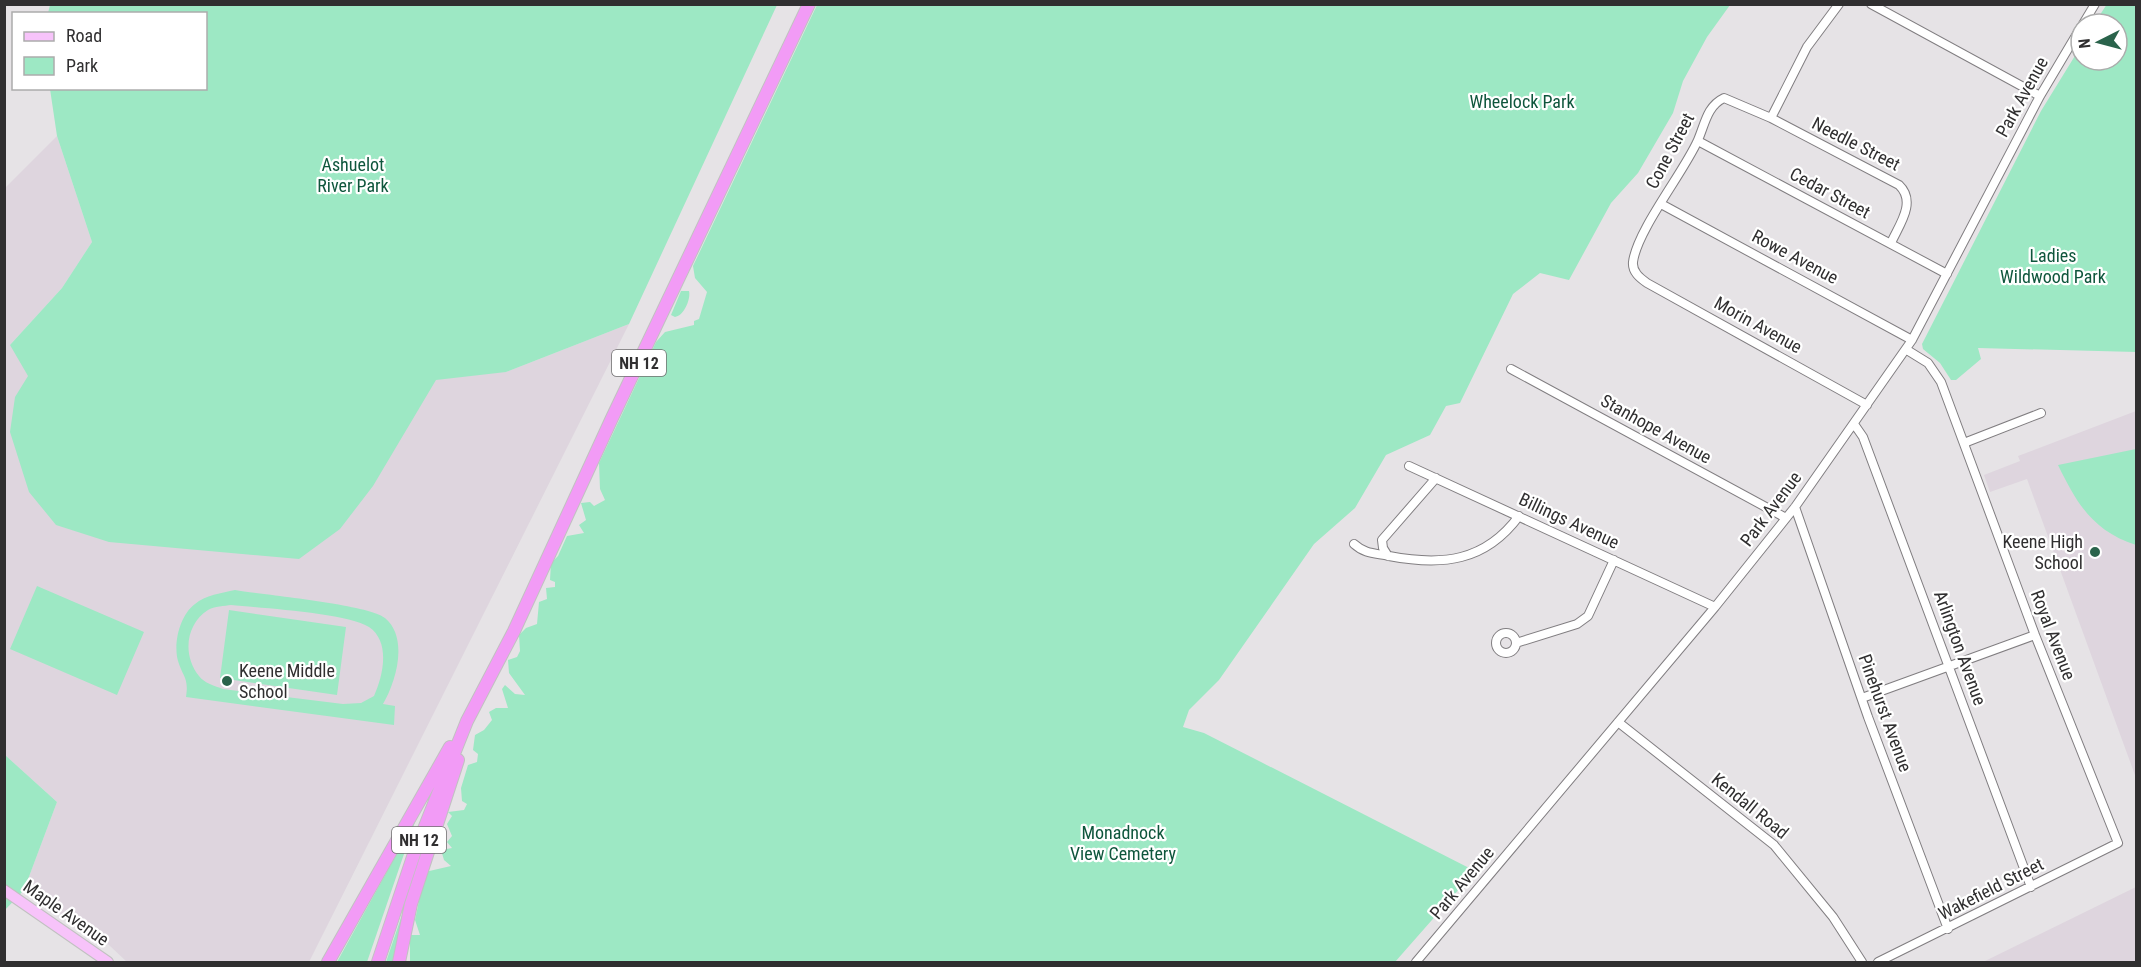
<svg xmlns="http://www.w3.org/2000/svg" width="2141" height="967" font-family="'Roboto Condensed',sans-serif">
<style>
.built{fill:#ded5de}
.green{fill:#9de8c4;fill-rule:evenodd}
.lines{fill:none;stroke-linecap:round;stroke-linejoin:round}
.minor-casing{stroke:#817e81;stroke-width:10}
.major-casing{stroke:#c1c1c1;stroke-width:12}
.highway-casing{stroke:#c1c1c1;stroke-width:14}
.minor{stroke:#fff;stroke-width:8}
.major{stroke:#f7c3fa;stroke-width:10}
.highway{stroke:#f29bf6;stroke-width:12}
.poi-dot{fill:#2a634b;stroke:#fff;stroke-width:2}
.labels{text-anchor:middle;stroke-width:4.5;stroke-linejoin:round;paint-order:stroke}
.shield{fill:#fff;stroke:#6e6d6e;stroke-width:1.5}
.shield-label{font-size:16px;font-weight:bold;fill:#302f30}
.street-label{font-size:18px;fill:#302f30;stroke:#fff}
.park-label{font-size:18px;fill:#0e563c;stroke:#fff}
.poi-label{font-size:18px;fill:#302f30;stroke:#fff;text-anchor:end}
</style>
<rect width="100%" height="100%" fill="#e6e3e6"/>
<!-- built -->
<path class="built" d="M57,136L92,242L62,288L10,345L421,332L506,372L629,324L309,962H127L109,945L24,890L57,802L5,755V188Z
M2136,411V778L2027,479L1990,492L1984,475L2020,461L2018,456Z
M2136,887V962H1983Z"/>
<!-- green -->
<path class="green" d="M2107,4L2136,5V352L1978,348L1981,359L1956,380H1951L1940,363L1923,349L1922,344L2041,111L2081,46V60H2117V24H2094Z
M50,5V4L777,5L629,324L506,372L436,380L373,486L340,529L299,559L109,542L56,525L29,492L10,432L15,397L28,376L10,345L62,288L92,242L57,136L50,89L206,88V14L48,13Z
M817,5H1730L1707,37L1683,81L1673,113L1638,173L1611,203L1569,280L1540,273L1513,294L1460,403L1446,406L1430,435L1386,455L1355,508L1314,544L1219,680L1189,710L1183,727L1204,733L1475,871L1395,962H410V935H420L415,920L425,872L451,866L444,860L441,850L452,848L447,842L452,836L447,824L452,816L448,812L464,810L467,804L462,801L461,788L468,765L477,762L478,754L473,750L475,735L484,730L492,720L489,712L496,708H508L502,689L505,685L515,694L525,695L509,673L508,660L517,657L520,651L519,635L526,628L537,624L539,602L547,599L546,588L555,587V582L550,580L551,563L558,556L567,536L584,533L579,525L586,520L581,503L590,502L594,506L605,500L600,489L599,463L656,342L665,332L694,325V321L699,319L707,292L695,278L693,266Z
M681,291H689C691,299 684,316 675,317L671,315Z
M2136,449V545C2093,531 2077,504 2058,465Z
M37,586L144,632L117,695L10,649Z
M235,590C264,595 367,604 385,618C409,638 396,682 383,704L395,706L394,725L186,697C189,678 183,677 178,661C173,643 180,615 195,604C205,595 222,593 235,590ZM231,605C261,608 347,613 369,627C391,642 383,676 374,696L361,703L343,704L223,689C215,686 204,683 199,676C182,655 186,624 208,610C214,606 225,606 231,605Z
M229,610L346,627L337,695L220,678Z
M5,755L57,802L24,890L5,910Z
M416,819L367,962H337Z
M408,897L397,962H386Z"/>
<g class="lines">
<!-- minor casing -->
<g class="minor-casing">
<path id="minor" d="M1871,4L2040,96
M2083,24L2095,4
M1771,118L1807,47L1839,4
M1698,141L1947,274
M1661,204L1912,340
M1511,369L1786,518
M1867,405L1647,283C1640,278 1632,272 1633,262C1637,230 1684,172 1698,140C1705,124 1707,106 1724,98L1771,118L1899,185C1917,202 1899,225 1891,243
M1854,424L1863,437L2031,887
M1964,443L2041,413
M1409,466L1715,607
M1795,507L1868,717L1948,929
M1354,544C1365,554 1375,553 1389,556C1442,566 1485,562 1519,516
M1388,556L1383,548L1382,540L1436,478
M1496 643a10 10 0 1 1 20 0a10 10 0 1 1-20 0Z
M1516,643L1577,624L1588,616L1614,560
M1862,698L2035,635
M1618,722L1774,845L1833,917L1862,962
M1416,962L1715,607L1795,507L1912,340L2040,96L2081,27
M1878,962L2118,843L2035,635L1941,382L1928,363L1907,350"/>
</g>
<!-- major casing -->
<g class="major-casing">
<path id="major" d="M4,890L108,962"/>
</g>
<!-- highway casing -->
<g class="highway-casing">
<path id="highway" d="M328,962L450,747
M378,962L414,854L467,721L514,631L612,418L809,4
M399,962L411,904L458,760"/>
</g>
<!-- minor -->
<use href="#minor" class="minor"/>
<!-- major -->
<use href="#major" class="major"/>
<!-- highway -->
<use href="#highway" class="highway"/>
</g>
<!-- markers -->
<g class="poi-dot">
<circle cx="2095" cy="552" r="6"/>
<circle cx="227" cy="681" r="6"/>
</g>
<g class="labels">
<!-- shield labels -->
<g class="shield">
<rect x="612" y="350" width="54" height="26" rx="4.5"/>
<rect x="392" y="827" width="54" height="26" rx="4.5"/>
</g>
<g class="shield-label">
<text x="639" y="369">NH 12</text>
<text x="419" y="846">NH 12</text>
</g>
<!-- street labels -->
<g class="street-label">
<text transform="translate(2022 97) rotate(-61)" y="6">Park Avenue</text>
<text transform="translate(1856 144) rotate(27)" y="6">Needle Street</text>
<text transform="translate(1670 151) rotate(-62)" y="6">Cone Street</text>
<text transform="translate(1830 193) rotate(28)" y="6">Cedar Street</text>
<text transform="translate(1795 257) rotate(28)" y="6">Rowe Avenue</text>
<text transform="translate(1758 325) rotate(29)" y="6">Morin Avenue</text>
<text transform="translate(1656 429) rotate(29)" y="6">Stanhope Avenue</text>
<text transform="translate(1771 509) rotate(-53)" y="6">Park Avenue</text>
<text transform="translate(1569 521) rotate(25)" y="6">Billings Avenue</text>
<text transform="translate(2053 635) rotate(69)" y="6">Royal Avenue</text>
<text transform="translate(1960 648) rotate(70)" y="6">Arlington Avenue</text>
<text transform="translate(1885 713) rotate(70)" y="6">Pinehurst Avenue</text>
<text transform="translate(1750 806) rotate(39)" y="6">Kendall Road</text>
<text transform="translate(1462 883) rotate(-50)" y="6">Park Avenue</text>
<text transform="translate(1991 889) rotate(-27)" y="6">Wakefield Street</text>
<text transform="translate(66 913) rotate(35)" y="6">Maple Avenue</text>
</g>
<!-- park labels -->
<g class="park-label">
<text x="1522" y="108">Wheelock Park</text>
<text x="353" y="171">Ashuelot<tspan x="353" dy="21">River Park</tspan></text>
<text x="2053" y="262">Ladies<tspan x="2053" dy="21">Wildwood Park</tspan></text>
<text x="1123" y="839">Monadnock<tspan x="1123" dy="21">View Cemetery</tspan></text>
</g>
<!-- poi labels -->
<g class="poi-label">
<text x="2083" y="548">Keene High<tspan x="2083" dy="21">School</tspan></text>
<text x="239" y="677" text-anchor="start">Keene Middle<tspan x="239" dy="21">School</tspan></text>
</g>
</g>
<!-- border -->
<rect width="2141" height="967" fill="none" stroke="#302f30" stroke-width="12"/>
<!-- legend -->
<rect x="12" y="12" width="195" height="78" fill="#ffffff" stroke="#acacac" stroke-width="1.5"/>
<rect x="24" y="32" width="30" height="9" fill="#f7c3fa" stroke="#acacac" stroke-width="1.5"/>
<text x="66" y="42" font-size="18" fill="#302f30">Road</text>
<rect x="24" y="57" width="30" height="18" fill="#9de8c4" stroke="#acacac" stroke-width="1.5"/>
<text x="66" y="72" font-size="18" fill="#302f30">Park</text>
<!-- north arrow -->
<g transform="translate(2099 42) rotate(264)"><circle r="28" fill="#ffffff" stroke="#acacac" stroke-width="1.5"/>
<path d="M0-4.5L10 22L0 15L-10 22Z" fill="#2a634b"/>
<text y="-9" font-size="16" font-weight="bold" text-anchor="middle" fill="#302f30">N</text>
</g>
</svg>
